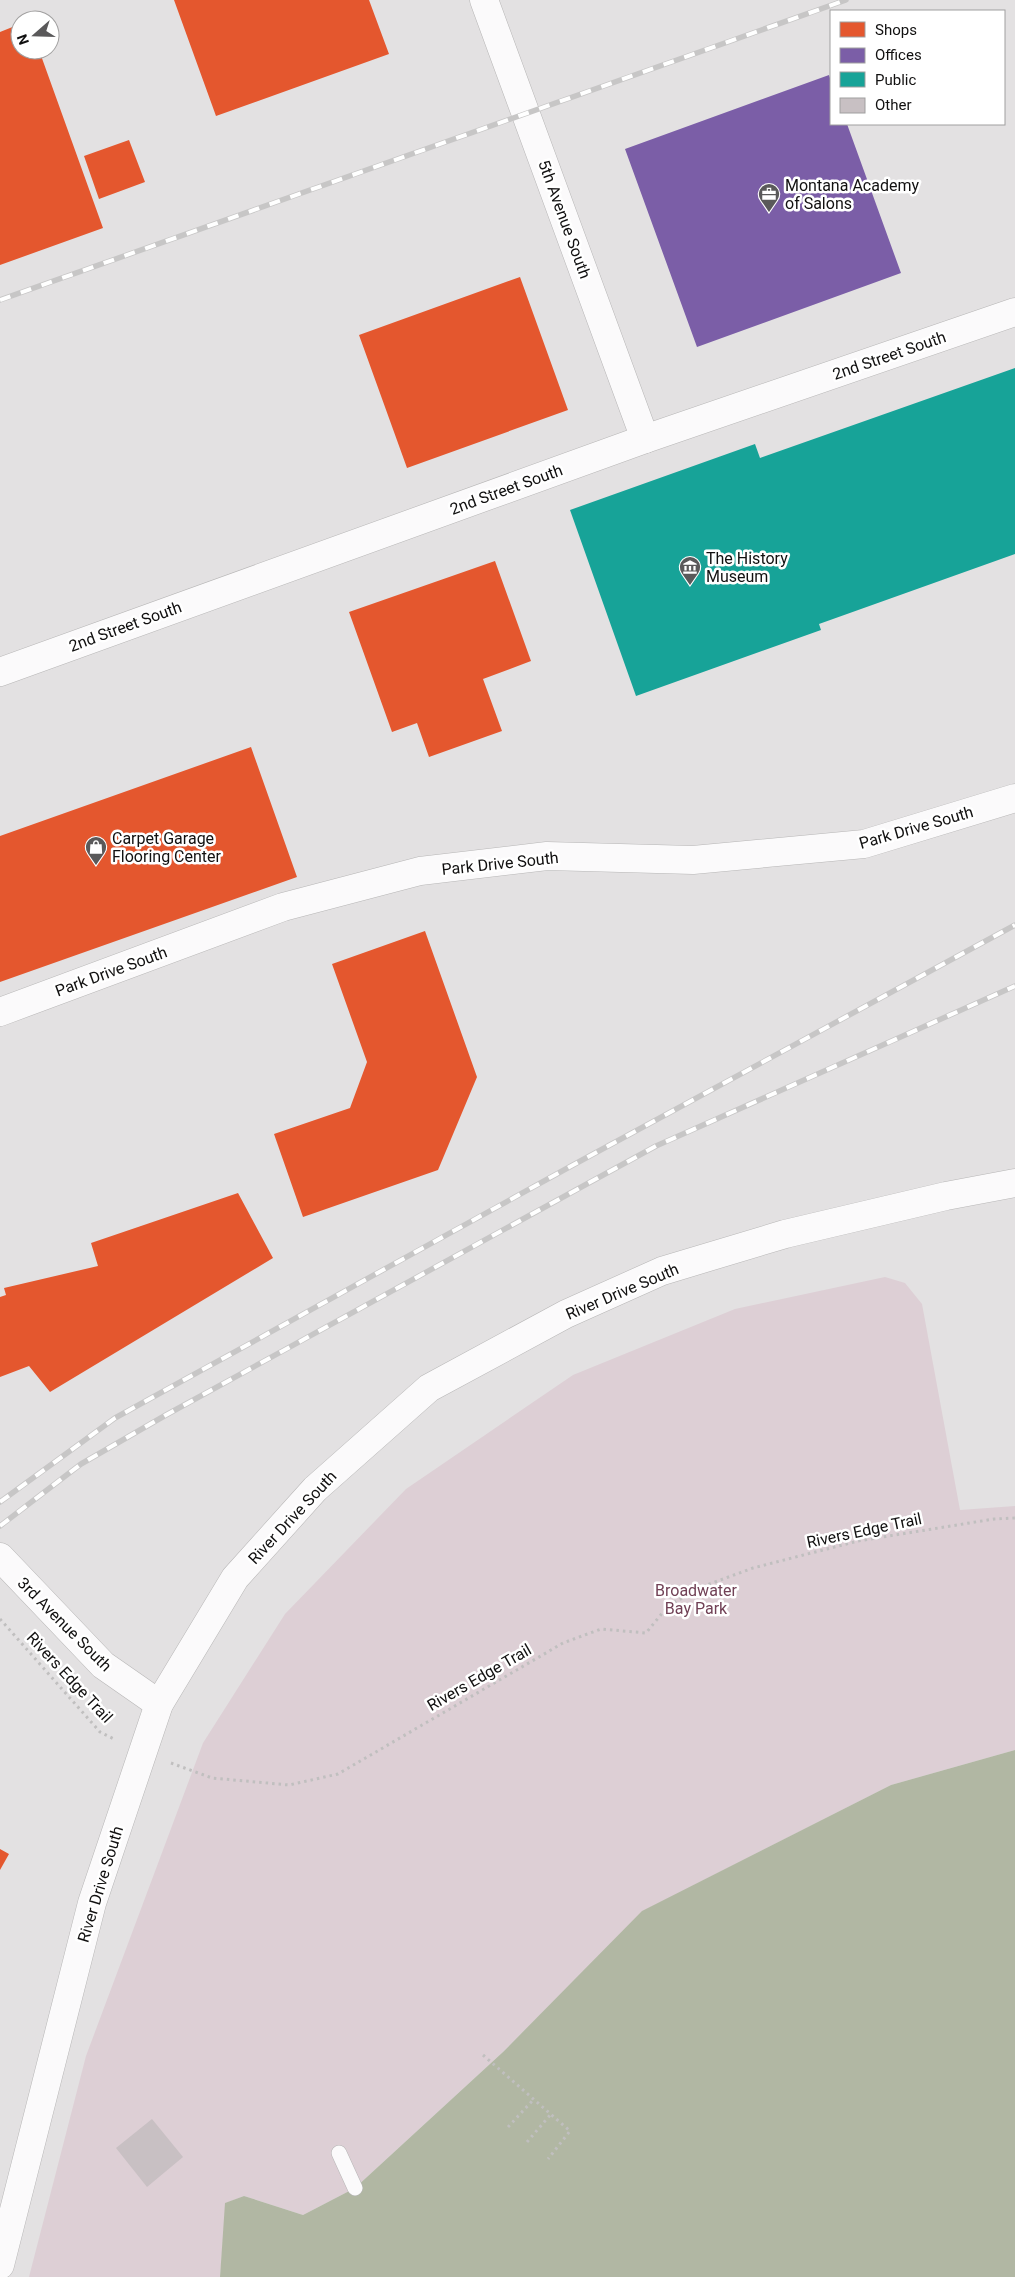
<svg xmlns="http://www.w3.org/2000/svg" width="1015" height="2277" font-family="Roboto,sans-serif">
<style>
.green{fill:#ddcfd5}
.water{fill:#b1b7a3}
.shops{fill:#e4572e}
.offices{fill:#7b5ea7}
.public{fill:#17a398}
.building{fill:#c8c0c3}
.lines{fill:none;stroke-linecap:round;stroke-linejoin:round}
.service-casing{stroke:#b7b6b6;stroke-width:16}
.minor-casing{stroke:#b7b6b6;stroke-width:29}
.tertiary-casing{stroke:#b7b6b6;stroke-width:29}
.secondary-casing{stroke:#b7b6b6;stroke-width:29}
.path{stroke:#c0bfbf;stroke-width:3;stroke-dasharray:2.5 4;stroke-linecap:butt}
.service{stroke:#fbfafb;stroke-width:15}
.minor{stroke:#fbfafb;stroke-width:28}
.tertiary{stroke:#fbfafb;stroke-width:28}
.secondary{stroke:#fbfafb;stroke-width:28}
.rail-casing{stroke:#c7c6c6;stroke-width:5.5}
.rail{stroke:#fff;stroke-width:4;stroke-dasharray:11;stroke-linecap:butt}
.labels{text-anchor:middle;stroke-width:5;stroke-linejoin:round;paint-order:stroke}
.poi-label{font-size:16px;fill:#111010;stroke:#fff;text-anchor:start}
.street-label{font-size:16px;fill:#111010;stroke:#fff}
.park-label{font-size:16px;fill:#714156;stroke:#fff}
</style>
<rect width="100%" height="100%" fill="#e3e1e2"/>
<!-- green -->
<path class="green" d="M885,1277L905,1283L922,1304L960,1510L1015,1506V1750L891,1785L643,1911L503,2052L355,2188L303,2215L244,2196L226,2203L220,2277H29L86,2056L203,1743L285,1614L406,1489L573,1375L735,1309Z"/>
<!-- water -->
<path class="water" d="M1015,1750V2277H220L225,2203L244,2196L303,2215L355,2188L503,2052L642,1911L891,1785Z"/>
<!-- shops -->
<path class="shops" d="M174,0H369L389,54L216,116Z
M20,24V50H39L103,228L0,265V32Z
M129,140L145,182L99,199L84,156Z
M520,277L568,410L407,468L359,335Z
M495,561L531,661L483,679L502,731L429,757L417,723L392,732L349,612Z
M251,747L297,877L0,982V836Z
M425,931L477,1077L438,1170L303,1217L274,1134L350,1108L367,1062L332,964Z
M238,1193L273,1258L50,1392L29,1366L0,1377V1297L6,1295L4,1288L98,1266L91,1243Z
M0,1849L9,1854L0,1870Z"/>
<!-- offices -->
<path class="offices" d="M829,75L831,81V124H847L901,273L697,347L625,149Z"/>
<!-- public -->
<path class="public" d="M1015,368V554L819,624L821,630L636,696L570,510L755,444L760,458Z"/>
<!-- building -->
<path class="building" d="M152,2119L183,2157L147,2187L116,2148Z"/>
<g class="lines">
<!-- service casing -->
<g class="service-casing">
<path id="service" d="M339,2153L355,2188"/>
</g>
<!-- minor casing -->
<g class="minor-casing">
<path id="minor" d="M484,0L645,439
M0,1012L283,907L420,871L547,856L693,860L864,844L1015,798"/>
</g>
<!-- tertiary casing -->
<g class="tertiary-casing">
<path id="tertiary" d="M0,672L645,439L1015,312
M0,1557L103,1665L159,1704"/>
</g>
<!-- secondary casing -->
<g class="secondary-casing">
<path id="secondary" d="M0,2265L92,1903L159,1704L235,1578L315,1489L429,1388L566,1314L662,1271L785,1234L946,1196L1015,1183"/>
</g>
<!-- path -->
<path class="path" d="M0,1619L100,1732L114,1739
M171,1763L212,1778L289,1785L338,1774L563,1643L601,1629L646,1633L668,1606L704,1586L753,1568L858,1541L994,1519L1015,1518
M483,2055L570,2131L548,2159
M508,2127L534,2099
M527,2142L551,2114"/>
<!-- service -->
<use href="#service" class="service"/>
<!-- minor -->
<use href="#minor" class="minor"/>
<!-- tertiary -->
<use href="#tertiary" class="tertiary"/>
<!-- secondary -->
<use href="#secondary" class="secondary"/>
<!-- rail casing -->
<g class="rail-casing">
<path id="rail" d="M0,300L846,0
M0,1502L115,1418L573,1165L1015,925
M0,1526L81,1464L166,1415L656,1146L1015,986"/>
</g>
<!-- rail -->
<use href="#rail" class="rail"/>
</g>
<!-- icons -->
<defs>
<g id="office-pin" transform="scale(1.125)"><path d="M0 17L-7.5 6A9.5 9.5 0 1 1 7.5 6Z" fill="#5a595a" stroke="#fff"/><path d="M-6-3h4V-5.5h4V-3h4V5H-6ZM-1-4.5V-3h2v-1.5ZM-6 0V1H6V0Z" fill="#fff"/></g>
<g id="museum-pin" transform="scale(1.125)"><path d="M0 17L-7.5 6A9.5 9.5 0 1 1 7.5 6Z" fill="#5a595a" stroke="#fff"/><path d="M0-6L6-3V-2H-6V-3ZM-5-1h2V3h-2ZM-1-1h2V3h-2ZM3-1h2V3H3ZM-6 4H6V6H-6Z" fill="#fff"/></g>
<g id="shop-pin" transform="scale(1.125)"><path d="M0 17L-7.5 6A9.5 9.5 0 1 1 7.5 6Z" fill="#5a595a" stroke="#fff"/><path d="M-5-2.5h2.3a2.7 3.5 0 0 1 5.4 0H5L5.5 6h-11ZM-1.5-2.5h3a1.5 2.3 0 0 0-3 0Z" fill="#fff"/></g>
</defs>
<g fill-rule="evenodd">
<use href="#office-pin" x="769" y="194"/>
<use href="#museum-pin" x="690" y="567"/>
<use href="#shop-pin" x="96" y="847"/>
</g>
<g class="labels">
<!-- poi labels -->
<g class="poi-label">
<text x="785" y="191">Montana Academy<tspan x="785" dy="18">of Salons</tspan></text>
<text x="706" y="564">The History<tspan x="706" dy="18">Museum</tspan></text>
<text x="112" y="844">Carpet Garage<tspan x="112" dy="18">Flooring Center</tspan></text>
</g>
<!-- street labels -->
<g class="street-label">
<text transform="translate(565 219) rotate(70)" y="6">5th Avenue South</text>
<text transform="translate(889 355) rotate(-19)" y="6">2nd Street South</text>
<text transform="translate(506 489) rotate(-20)" y="6">2nd Street South</text>
<text transform="translate(125 626) rotate(-20)" y="6">2nd Street South</text>
<text transform="translate(916 827) rotate(-16)" y="6">Park Drive South</text>
<text transform="translate(500 863) rotate(-6)" y="6">Park Drive South</text>
<text transform="translate(111 971) rotate(-20)" y="6">Park Drive South</text>
<text transform="translate(622 1291) rotate(-23)" y="6">River Drive South</text>
<text transform="translate(292 1517) rotate(-47)" y="6">River Drive South</text>
<text transform="translate(864 1530) rotate(-12)" y="6">Rivers Edge Trail</text>
<text transform="translate(65 1624) rotate(45)" y="6">3rd Avenue South</text>
<text transform="translate(70 1677) rotate(47)" y="6">Rivers Edge Trail</text>
<text transform="translate(479 1677) rotate(-30)" y="6">Rivers Edge Trail</text>
<text transform="translate(100 1884) rotate(-73)" y="6">River Drive South</text>
</g>
<!-- park labels -->
<g class="park-label">
<text x="696" y="1596">Broadwater<tspan x="696" dy="18">Bay Park</tspan></text>
</g>
</g>
<!-- legend -->
<rect x="830" y="10" width="175" height="115" fill="#ffffff" stroke="#a09f9f"/>
<rect x="840" y="22" width="25" height="15" fill="#e4572e" stroke="#a09f9f"/>
<text x="875" y="35" font-size="15" fill="#111010">Shops</text>
<rect x="840" y="48" width="25" height="15" fill="#7b5ea7" stroke="#a09f9f"/>
<text x="875" y="60" font-size="15" fill="#111010">Offices</text>
<rect x="840" y="72" width="25" height="15" fill="#17a398" stroke="#a09f9f"/>
<text x="875" y="85" font-size="15" fill="#111010">Public</text>
<rect x="840" y="98" width="25" height="15" fill="#c8c0c3" stroke="#a09f9f"/>
<text x="875" y="110" font-size="15" fill="#111010">Other</text>
<!-- north arrow -->
<g transform="translate(35 35) rotate(250)"><circle r="24" fill="#ffffff" stroke="#a09f9f"/>
<path d="M0-4L9 19L0 12L-9 19Z" fill="#5a595a"/>
<text y="-8" font-size="14" font-weight="bold" text-anchor="middle" fill="#111010">N</text>
</g>
</svg>
